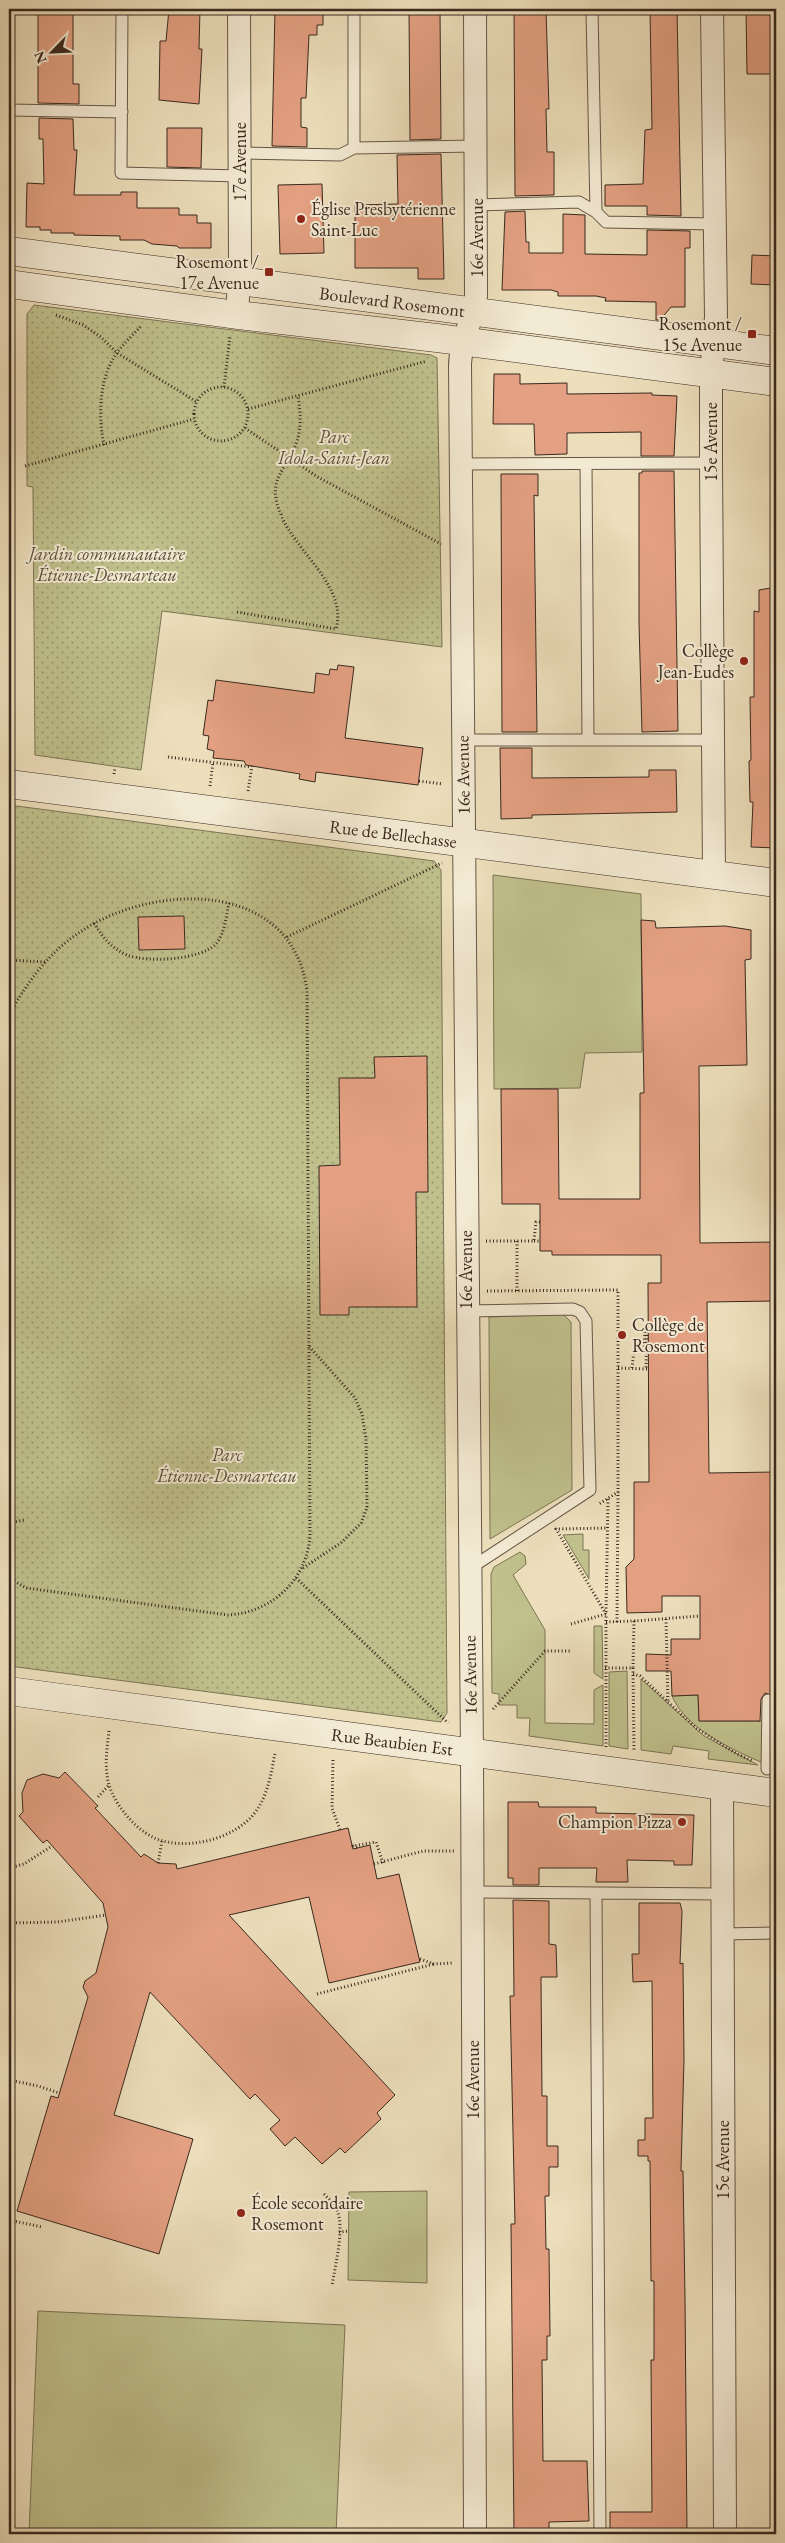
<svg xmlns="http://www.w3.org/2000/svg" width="785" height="2543" font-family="'EB Garamond',serif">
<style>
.grass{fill:#bfc08c;stroke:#7c7455}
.park{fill:url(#park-dots);stroke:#7c7455}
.building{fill:#e3a082;stroke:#3a291e}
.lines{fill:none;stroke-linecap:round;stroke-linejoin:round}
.lane-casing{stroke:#675646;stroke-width:13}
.street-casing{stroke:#675646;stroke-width:24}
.secondary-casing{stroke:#3a291e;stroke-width:29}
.path{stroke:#3a291e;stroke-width:3;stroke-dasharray:1 2.5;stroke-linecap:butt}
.lane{stroke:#f3ead3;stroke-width:11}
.street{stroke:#f3ead3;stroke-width:22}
.secondary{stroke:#f3ead3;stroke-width:28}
.poi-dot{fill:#8f2418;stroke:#f3ead3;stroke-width:2}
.labels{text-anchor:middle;stroke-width:4;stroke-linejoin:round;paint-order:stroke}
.street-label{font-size:18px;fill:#3a291e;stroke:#f3ead3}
.poi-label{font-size:18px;fill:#3a291e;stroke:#f3ead3;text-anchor:end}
.park-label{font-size:18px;font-style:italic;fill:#5b4f3a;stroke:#f3ead3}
</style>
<defs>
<pattern id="park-dots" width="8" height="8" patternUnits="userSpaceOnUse" patternTransform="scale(1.25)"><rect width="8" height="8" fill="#bfc08c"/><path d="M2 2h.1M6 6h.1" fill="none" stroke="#9c9c72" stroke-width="1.8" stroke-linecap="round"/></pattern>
</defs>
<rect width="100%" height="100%" fill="#eddfbc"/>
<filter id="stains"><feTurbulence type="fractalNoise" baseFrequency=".004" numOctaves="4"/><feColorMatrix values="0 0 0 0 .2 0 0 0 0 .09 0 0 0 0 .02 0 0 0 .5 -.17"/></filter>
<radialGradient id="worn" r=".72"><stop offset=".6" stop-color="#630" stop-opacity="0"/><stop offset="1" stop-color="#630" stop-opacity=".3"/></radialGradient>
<!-- grass -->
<path class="grass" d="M493,875L641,894L642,1052L585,1053L580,1088L494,1089Z
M563,1314L571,1322L572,1490L490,1539L489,1317Z
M583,1534V1550H589V1579L563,1535Z
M520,1552L525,1556L526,1564L513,1575L545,1630V1723L594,1724V1690L603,1685V1746L529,1736L530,1718H517V1705H499V1694L492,1693L491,1574L494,1567Z
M594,1626H602L603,1679L594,1673Z
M627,1671L628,1749L609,1746V1672Z
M641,1679L704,1736L758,1765L708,1759L709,1751L673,1746L671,1754L641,1750Z
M698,1695L699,1721H763V1763C731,1749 686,1729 672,1696Z
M427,2191V2283L348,2280L349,2192Z
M38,2311L345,2325L336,2534H29Z"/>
<!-- park -->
<path class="park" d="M34,305L431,355L437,358L442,647L162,611L141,770L35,755L33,487L27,486V314Z
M9,805L434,861L441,870L447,1713L441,1722L9,1666Z"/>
<!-- building -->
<path class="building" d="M38,9H73V84H79V104L38,103Z
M169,9H200L199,49H202L199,104L159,100L160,41H166Z
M275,9H323V25H317V35H309L306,98H301V127L307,128V147L272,146Z
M409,9H440L441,139L410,140Z
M514,9H546L549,109H546L547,152H554V195L515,196Z
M650,9H677L681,216L647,215V206H605V185L643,184L645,130L652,129Z
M746,9H776V74H747Z
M39,118L73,119L74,150H77L74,195H121V192H137V208H179V215H197V223H211V248H179L177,246L152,244L144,240H120V236L74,235V233H51V230H40V227H26L27,183L44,184L43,139H39Z
M167,128H202L201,168L167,167Z
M441,154L444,279H418V268H355V205L398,204L397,155Z
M322,184L324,253L280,254L278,185Z
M525,211L526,242H529V253H563V214L585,215V254L647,255V230L690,231V248H685V307H671L660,320H656V302L605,301L606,298L596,296H558V292L551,290H502L505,212Z
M752,255L776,256V285L751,284Z
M494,374H520V384L567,383V394L652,393V395L677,396L674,456H641V432L567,433V454L535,455L534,424H493Z
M642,471H674L678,731L642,732L639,623V473H642Z
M501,474H538V496L534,495L537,732H502Z
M776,587V848L751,847L753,802H750L749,761L751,760L750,697H754V611L759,612V590Z
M338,665L354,667L345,738L423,748L418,785L316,772L315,782L299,779L300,774L246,765L244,761L213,758L214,751L207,749L209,736L203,735L208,700L213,701L216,680L314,693L316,673L329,675L330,669L337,670Z
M500,748H532V778L649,777V770H676L677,812L532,815V818L501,819Z
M184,916L185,949L139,950L138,917Z
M641,920L655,921L656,928L725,926L751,930V959L745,960L747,1065L699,1066L700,1243L776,1242V1301L707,1302L709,1473L776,1472V1713L774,1696L765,1693L761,1699L760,1721H699L698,1695L672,1696L671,1671H646V1654L671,1655V1639H700V1596H662V1612L627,1613L626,1567L634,1559V1482H649L648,1283H661V1255H552V1251H540V1204H502L501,1089H558L559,1199H640V1093H644Z
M427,1056L428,1192H416L417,1307H349V1315H320L319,1166L340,1165L339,1078H375L374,1057Z
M65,1772L98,1806L95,1808L141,1857L144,1854L158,1863L176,1864L177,1869L348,1828L353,1849L370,1845L377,1879L399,1874L420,1962L329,1983L309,1897L229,1915L395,2095L377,2113L381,2119L345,2153L340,2148L322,2164L295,2137L285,2146L270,2129L280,2120L255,2094L250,2099L150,1992L114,2115L193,2139L159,2254L17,2211L51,2096L58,2098L88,1997L83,1987L85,1981L96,1973L108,1927L103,1903L47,1840L43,1843L19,1816L23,1812L22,1793L27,1780L43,1774L59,1778Z
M508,1802H538L539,1807H596V1813L694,1815L692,1865H674V1861L627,1860L628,1882H596L597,1868H539V1885H513V1878H508Z
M513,1900L549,1901V1944L556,1945L557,1977H541L542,2096H547V2146H558V2167H549V2196H545L546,2249H549L550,2336H547V2360H542L543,2461H587L589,2521L549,2522V2534H514L511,2224H515L510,1996H514Z
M639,1903H680L682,1911L680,1964L683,1963L684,2059L681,2171H683L685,2298L687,2534H653V2529H610V2512H652L651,2360H654V2281H651L650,2161H648V2156H638V2140H645V2118H653L652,1981L633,1982L632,1954H639Z"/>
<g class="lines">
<!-- lane casing -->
<g class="lane-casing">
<path id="lane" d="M122,9L121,173L240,176
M592,9L596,212
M9,110L122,112
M354,148V9
M240,153L340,155L354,148L476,146
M477,205L579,202L596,212L606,222L714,224
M461,464L711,463
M586,464L588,740
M462,740H712
M467,1311L573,1309L580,1312L586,1321L590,1490L469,1569
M767,1769L768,1700
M472,1892L722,1894
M596,1894L600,2534
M722,1934L776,1933"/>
</g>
<!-- street casing -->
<g class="street-casing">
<path id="street" d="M712,9L716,317L711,374V463L714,875
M237,315L240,265L239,9
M722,1785L725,2534
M475,2534L472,1752L460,366C460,342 473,320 476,296L475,9"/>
</g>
<!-- secondary casing -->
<g class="secondary-casing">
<path id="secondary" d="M9,251L776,351
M9,284L237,315L437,338L776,382
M9,784L776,883
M9,1691L776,1793"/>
</g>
<!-- path -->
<path class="path" d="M56,315L83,325L101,337L117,353L197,402
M194 414a27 27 0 1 1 54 0a27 27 0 1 1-54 0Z
M224,387L230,336
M248,409L427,361
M245,428L316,476L441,544
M104,445C98,416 99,379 116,354C123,344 134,334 142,325
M25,466L194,419
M237,612L336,629C348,587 296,552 281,515C265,477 287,472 297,441C302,426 300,410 298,395
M168,757L251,767
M114,774L115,767
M419,781L443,784
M210,786L213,762
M248,791L252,766
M94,923C103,938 111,948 127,955C147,963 201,960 216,944C225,933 226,916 229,903
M287,937L442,863
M9,960L46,962
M9,1015C26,984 49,952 80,932C154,882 293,879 307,991L310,1536C307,1580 271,1613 228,1615L26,1588L9,1578
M486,1241H534L536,1222H540
M534,1241H540
M487,1291L618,1290V1492L599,1504
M517,1291V1241
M618,1368L647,1369
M632,1368L634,1350H644L645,1326H647L646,1369
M9,1523L24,1520
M303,1568L342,1542L361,1523L367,1508L366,1439L362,1414L355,1398L308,1345
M296,1578L448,1723
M666,1619L668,1703
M634,1621L700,1616
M606,1622L634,1621L633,1668
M617,1622L618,1492
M571,1624L606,1614L608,1499
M605,1668H633L634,1751
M633,1674L640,1676L696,1728L737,1754L753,1761
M493,1709L545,1651H571
M109,1731C107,1749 104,1767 109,1785C116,1807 139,1835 163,1841C193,1849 234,1838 254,1814C268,1796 271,1774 275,1753
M606,1747V1614L556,1529L608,1528
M333,1760L332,1808L340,1830
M98,1797L109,1785
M357,1848L353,1846L376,1842L383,1863
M158,1863L162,1841
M374,1864L423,1851H454
M9,1868L24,1864L52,1846
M9,1923L57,1922L106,1915
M420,1959L434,1964L453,1963
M317,1994L434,1964
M9,2080L38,2086L59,2093
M324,2194C329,2199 334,2204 337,2210C345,2229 335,2265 332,2286
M9,2220L42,2227
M339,2232L349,2231"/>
<!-- lane -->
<use href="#lane" class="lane"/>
<!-- street -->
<use href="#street" class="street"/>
<!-- secondary -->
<use href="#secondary" class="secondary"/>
</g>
<!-- markers -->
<g class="poi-dot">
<circle cx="301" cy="219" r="5"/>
<rect x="264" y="267" width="10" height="10" rx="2.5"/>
<rect x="747" y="329" width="10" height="10" rx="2.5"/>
<circle cx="744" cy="661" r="5"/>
<circle cx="622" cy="1335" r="5"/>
<circle cx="682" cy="1822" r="5"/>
<circle cx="241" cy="2213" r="5"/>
</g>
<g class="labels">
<!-- street labels -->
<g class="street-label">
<text transform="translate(240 162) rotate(-90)" y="6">17e Avenue</text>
<text transform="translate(477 238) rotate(-90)" y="6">16e Avenue</text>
<text transform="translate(392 302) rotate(7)" y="6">Boulevard Rosemont</text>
<text transform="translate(711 442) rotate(-90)" y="6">15e Avenue</text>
<text transform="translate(463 775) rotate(-91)" y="6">16e Avenue</text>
<text transform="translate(393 834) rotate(7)" y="6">Rue de Bellechasse</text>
<text transform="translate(466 1270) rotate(-90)" y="6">16e Avenue</text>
<text transform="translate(470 1675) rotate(-91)" y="6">16e Avenue</text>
<text transform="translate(392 1742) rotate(7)" y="6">Rue Beaubien Est</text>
<text transform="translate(473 2080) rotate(-90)" y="6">16e Avenue</text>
<text transform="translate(723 2160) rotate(-90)" y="6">15e Avenue</text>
</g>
<!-- poi labels -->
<g class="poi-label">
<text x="311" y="215" text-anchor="start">Église Presbytérienne<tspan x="311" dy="21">Saint-Luc</tspan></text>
<text x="259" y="268">Rosemont /<tspan x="259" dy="21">17e Avenue</tspan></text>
<text x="742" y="330">Rosemont /<tspan x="742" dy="21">15e Avenue</tspan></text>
<text x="734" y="657">Collège<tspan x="734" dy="21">Jean-Eudes</tspan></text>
<text x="632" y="1331" text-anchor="start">Collège de<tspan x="632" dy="21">Rosemont</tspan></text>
<text x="672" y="1828">Champion Pizza</text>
<text x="251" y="2209" text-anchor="start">École secondaire<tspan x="251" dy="21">Rosemont</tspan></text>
</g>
<!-- park labels -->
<g class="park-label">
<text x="334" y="443">Parc<tspan x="334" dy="21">Idola-Saint-Jean</tspan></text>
<text x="107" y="560">Jardin communautaire<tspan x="107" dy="21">Étienne-Desmarteau</tspan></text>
<text x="227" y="1461">Parc<tspan x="227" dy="21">Étienne-Desmarteau</tspan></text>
</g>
</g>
<!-- margin -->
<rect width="785" height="2543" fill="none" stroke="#eddfbc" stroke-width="30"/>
<rect x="10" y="10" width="765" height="2523" fill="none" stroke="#3a291e" stroke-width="2.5"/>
<rect x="15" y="15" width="755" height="2513" fill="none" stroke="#3a291e"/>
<!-- north arrow -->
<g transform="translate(52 52) rotate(246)" stroke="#f3ead3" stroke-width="4" paint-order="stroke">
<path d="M0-4L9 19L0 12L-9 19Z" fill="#3a291e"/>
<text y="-8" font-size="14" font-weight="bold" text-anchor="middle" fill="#3a291e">N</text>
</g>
<rect width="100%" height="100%" filter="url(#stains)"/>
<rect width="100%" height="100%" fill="url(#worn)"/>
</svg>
